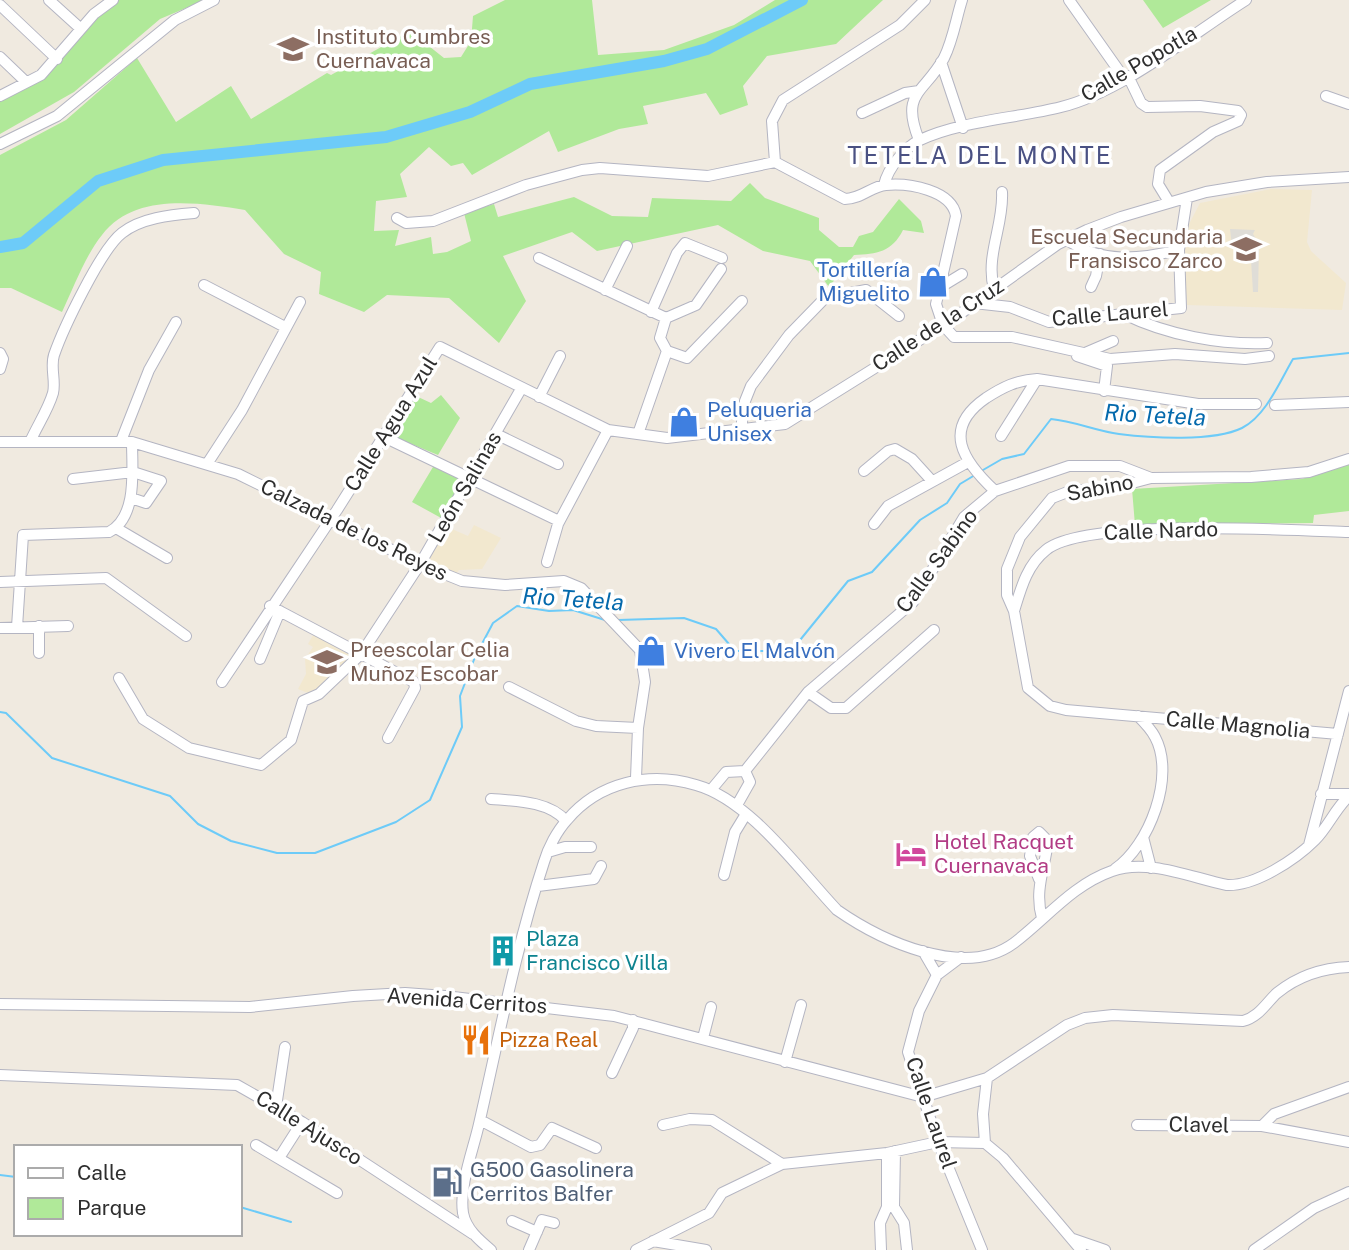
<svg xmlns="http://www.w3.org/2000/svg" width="1349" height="1250" font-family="'Public Sans',sans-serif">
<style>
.education{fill:#f2e8cf}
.green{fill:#b0e999}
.plaza{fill:#dfddd7}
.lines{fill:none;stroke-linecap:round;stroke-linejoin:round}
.stream{stroke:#6dcbf8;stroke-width:2}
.river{stroke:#6dcbf8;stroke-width:12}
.minor-casing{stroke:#b4b5c2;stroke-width:12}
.minor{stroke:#fff;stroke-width:10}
.labels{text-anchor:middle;stroke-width:7;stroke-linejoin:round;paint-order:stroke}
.education-label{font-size:21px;fill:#785e54;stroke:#fff;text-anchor:start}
.street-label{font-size:21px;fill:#2e2e2e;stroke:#fff}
.shop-label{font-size:21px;fill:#366cbe;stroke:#fff;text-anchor:start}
.hotel-label{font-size:21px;fill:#b23c85;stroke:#fff;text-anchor:start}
.culture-label{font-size:21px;fill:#0d838f;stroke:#fff;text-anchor:start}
.food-label{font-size:21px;fill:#c56008;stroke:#fff;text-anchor:start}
.service-label{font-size:21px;fill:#4e5e75;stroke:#fff;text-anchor:start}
.water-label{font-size:23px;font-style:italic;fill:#0469ac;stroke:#fff}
.quarter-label{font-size:24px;letter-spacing:2px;fill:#4a5183;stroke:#fff}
</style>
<rect width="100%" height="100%" fill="#f0eae0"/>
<!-- education -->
<path class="education" d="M1271,189L1312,190L1307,242L1311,251L1346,283L1342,310L1187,305L1183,246L1187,228L1200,203Z
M474,525L501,538L482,569L459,570L456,574L428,558L445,526L468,536Z
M317,628L361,654L315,696L298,689L306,674L305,659L313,647L308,644Z"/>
<!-- green -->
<path class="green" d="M118,0H205L160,19L74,92L0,134V95L39,76L95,14Z
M505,0H592L598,55L664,50L734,25L775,0H883L836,44L767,56L743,86L748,105L720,115L706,93L643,106L648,124L619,129L558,152L549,131L472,175L463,163L451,166L429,147L400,174L407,197L376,201L374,231L399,230L395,246L431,237L433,254L447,252L471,241L464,213L494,204L498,217L574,197L612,216L648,217L652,198L731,201L750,183L765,198L819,218V230L839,247H853L859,236L873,232L899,199L921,221L924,233L903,230C892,252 877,254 854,255L829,287L810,261L763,251L718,225L597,251L572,232L503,256L526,301L499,343L449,298L387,295L364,312L319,294L321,272L284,254L245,210C199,203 135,192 102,235C85,256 74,287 62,312L11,288H0V155L66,120L137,58L176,122L231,86L251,119L327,73L331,75L410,31L444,58L461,57L471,41L473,16Z
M1143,0H1211L1163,28Z
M441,395L460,418L438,455L387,434L409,397L416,396L431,403Z
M436,462L467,478L443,519L412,502Z
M1349,463V511L1314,515L1313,523L1135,525L1132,489L1302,479Z"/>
<!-- plaza -->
<path class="plaza" d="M1230,229L1255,230L1253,234L1258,242L1252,247L1259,249L1258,292H1253L1250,244L1232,246Z"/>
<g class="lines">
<!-- stream -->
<path class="stream" d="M983,470L1002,459L1024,454L1051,419C1074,421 1096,431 1119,434C1151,438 1213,442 1242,428C1266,416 1280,381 1293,359L1349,353
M618,620L684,618L716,629L735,651H764L796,645L848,581L872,572L920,520L947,503L960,484L975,475
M0,712L6,713L52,758L170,796L198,824L231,841L277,853H315L396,822L430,800L462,727L460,696L475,657L493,623L517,606L549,611L573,610L605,620
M0,1175L16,1177
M240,1207L291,1222"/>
<!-- river -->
<path class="river" d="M0,247L23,243L98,181L163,160L386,137L470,112L530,84L664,61L707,49L802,0"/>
<!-- minor casing -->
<g class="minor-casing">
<path id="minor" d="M49,0L81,29
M1069,0L1124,78
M0,5L57,59
M0,57L25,81
M941,62L963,128
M1128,76L1141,103L1147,107L1200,106L1238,111L1241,115L1238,121L1213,132L1160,170L1158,184L1169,202
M0,96L41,75L94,14L113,0
M1326,96L1349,104
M862,113L905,93L919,91
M919,140C900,92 924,94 944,58C953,40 956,19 962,0
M0,144L57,116L175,20L214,0
M775,162L772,121L783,100L900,25L925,0
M884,185C888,168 905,147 920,140C960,121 1018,118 1061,107C1122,92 1192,34 1246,0
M397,218L406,223L433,221L526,185L582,170L600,168L708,176L775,162L845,199C861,199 872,186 886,185C909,183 952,190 956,216L936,304L943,325L954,337H1012L1110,359L1175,354L1245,359L1269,356
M1067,240C1102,264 1140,259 1179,250
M539,258L666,318
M204,285L285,327
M1091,287L1096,276L1100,254
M939,288L962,274
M994,289C985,256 1004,225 1002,192
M605,290L627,246
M974,303L1010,307L1049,322L1181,308L1179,250L1187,198
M651,312L677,253L685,243L722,258
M1124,314C1167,335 1220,345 1267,343
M666,318L696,305L721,269
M667,351L687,358L742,301
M0,353L3,359L0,369
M1085,353L1113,341
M1077,356L1107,366L1104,391
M539,397L560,356
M1275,405L1349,402
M741,429L745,401L751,386L789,335L825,298L866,290L899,316
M496,434L558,464
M638,434L667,351L660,338L666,318
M1001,436L1037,379
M384,437L559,521
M121,441L149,370L176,322
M0,442H132L238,474L420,564L462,581L505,585L564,581L581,588L640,650L645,682L638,728L636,778
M30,442C37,426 48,410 53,393C56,381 50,367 54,355C63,329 101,249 122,233C141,218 170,215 194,213
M207,464L242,410L300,302
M864,471L888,451L895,449L912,459L932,481
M1151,478L1117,487L1070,491L1052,498L1020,537L1007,569V595L1014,611L1028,688L1050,706L1066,710L1338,734
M73,479L133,472L161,481L146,503L131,498
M995,491C963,461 941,429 986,398C1003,387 1017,380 1037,379L1198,404H1256
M874,524L888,506L968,462
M116,528L167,558
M547,562L558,524L608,430
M0,582L106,578L186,636
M270,606L414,682L415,688L388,738
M1014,611C1021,588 1027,565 1046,550C1085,518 1291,530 1349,532
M39,626V653
M17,627L23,535L109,532C138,517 132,469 132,442
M0,628L68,626
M260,659L280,611
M119,678L143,719L189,748L261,765L291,740L303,701L319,694L361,654L420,564L521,389
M222,682L337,510L440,347L608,430L667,438L785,424L950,321L1058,244L1087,230L1121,217L1206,192L1267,182L1349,177
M509,687L576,721L596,726L638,728
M808,692L831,708H846L934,630
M745,771L808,692L913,602L964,517L995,491L1069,466H1120L1151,478L1251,477L1309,472L1349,459
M711,790L726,772L745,771
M1321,794H1349
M491,799C516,801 549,801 566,821
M737,805L750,782L745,771
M1143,837L1151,868
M1309,845L1349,691
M548,852L565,847H591
M1115,869C1149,846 1176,776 1155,737C1151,729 1144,722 1138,716
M724,875L735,832L746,814
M1039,879L1030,856L1033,837L1039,832L1048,841C1045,868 1034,890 1042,918
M538,886L594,879L601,866
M923,951L937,975
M961,957L937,975L919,1011L908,1052L938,1142L982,1250
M0,1004L250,1007L353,996L405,993L445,996L614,1016L923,1097L987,1078L1067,1025L1085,1018L1113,1015L1243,1021C1259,1017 1266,1003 1277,993C1298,976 1323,968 1349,967
M703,1038L711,1007
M785,1062L801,1005
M612,1073L633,1028V1020
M0,1075L237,1085L302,1122L473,1234
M276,1107L285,1047
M480,1120L531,1147L540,1145L552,1128L596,1148
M663,1125L690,1119L712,1120L782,1164
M1137,1125L1262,1126L1349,1142
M1262,1126L1274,1114L1349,1087
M985,1143L1003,1158L1081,1250
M985,1143L983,1114L987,1078
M256,1145L337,1193
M895,1151L894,1207L904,1223L907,1250
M279,1158L302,1122
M512,1221L537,1232
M1073,1239L1105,1250
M653,1241L706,1250
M491,1250C479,1240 466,1229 463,1213C459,1185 473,1151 479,1124C499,1037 516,947 544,862C548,848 557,831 567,820C599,782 649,771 696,785C750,800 799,870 837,910C880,940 964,980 1014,943C1046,919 1072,885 1112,871C1148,858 1192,878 1227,885C1255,886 1295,860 1315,840C1328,827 1335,809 1349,796
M529,1250L542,1220L554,1223
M636,1250L709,1213L722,1193L782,1164L887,1153L938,1142L985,1143
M881,1250L880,1223L887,1207V1153
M1254,1250L1314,1208L1349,1192"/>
</g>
<!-- minor -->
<use href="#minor" class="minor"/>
</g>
<!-- icons -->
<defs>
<g id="school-bare" transform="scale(2.415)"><path d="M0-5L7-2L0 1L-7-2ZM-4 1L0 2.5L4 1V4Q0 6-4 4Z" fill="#8d6e63" stroke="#fff" stroke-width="2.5" paint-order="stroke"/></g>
<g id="shop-bare" transform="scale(2.415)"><path d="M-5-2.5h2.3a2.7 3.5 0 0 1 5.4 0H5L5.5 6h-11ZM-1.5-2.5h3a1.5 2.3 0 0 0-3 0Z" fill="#3f7fe0" stroke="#fff" stroke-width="2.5" paint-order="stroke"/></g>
<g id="hotel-bare" transform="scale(2.415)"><path d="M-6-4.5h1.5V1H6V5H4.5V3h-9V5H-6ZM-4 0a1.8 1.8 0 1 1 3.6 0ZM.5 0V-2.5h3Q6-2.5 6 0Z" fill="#d1479c" stroke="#fff" stroke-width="2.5" paint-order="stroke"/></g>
<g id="building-bare" transform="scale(2.415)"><path d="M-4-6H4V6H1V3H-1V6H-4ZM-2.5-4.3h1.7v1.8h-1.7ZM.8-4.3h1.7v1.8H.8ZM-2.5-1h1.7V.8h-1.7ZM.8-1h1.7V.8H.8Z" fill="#0f9aa8" stroke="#fff" stroke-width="2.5" paint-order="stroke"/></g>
<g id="restaurant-bare" transform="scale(2.415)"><path d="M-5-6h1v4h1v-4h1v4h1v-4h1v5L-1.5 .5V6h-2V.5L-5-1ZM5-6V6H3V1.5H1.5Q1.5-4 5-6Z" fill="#e8710a" stroke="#fff" stroke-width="2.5" paint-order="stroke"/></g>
<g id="fuel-bare" transform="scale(2.415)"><path d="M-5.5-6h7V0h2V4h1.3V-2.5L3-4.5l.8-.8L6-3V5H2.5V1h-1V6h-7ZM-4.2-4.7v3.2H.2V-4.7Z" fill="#5c6f8a" stroke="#fff" stroke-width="2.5" paint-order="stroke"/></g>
</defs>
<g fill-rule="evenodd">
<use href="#school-bare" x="293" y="49"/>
<use href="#school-bare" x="1246" y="249"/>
<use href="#shop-bare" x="933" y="282"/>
<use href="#shop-bare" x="684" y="422"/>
<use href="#shop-bare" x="651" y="651"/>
<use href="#school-bare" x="327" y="662"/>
<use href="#hotel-bare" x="911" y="854"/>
<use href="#building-bare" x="503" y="951"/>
<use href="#restaurant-bare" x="476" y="1040"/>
<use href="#fuel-bare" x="447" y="1182"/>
</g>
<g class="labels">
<!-- education labels -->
<g class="education-label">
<text x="316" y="44">Instituto Cumbres<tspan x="316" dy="24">Cuernavaca</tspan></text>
<text x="1223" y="244" text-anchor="end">Escuela Secundaria<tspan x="1223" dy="24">Fransisco Zarco</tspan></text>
<text x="350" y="657">Preescolar Celia<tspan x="350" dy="24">Muñoz Escobar</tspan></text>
</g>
<!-- street labels -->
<g class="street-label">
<text transform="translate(1139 64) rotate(-30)" y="7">Calle Popotla</text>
<text transform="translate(1110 314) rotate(-5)" y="7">Calle Laurel</text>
<text transform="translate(938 325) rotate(-33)" y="7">Calle de la Cruz</text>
<text transform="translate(391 424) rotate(-58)" y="7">Calle Agua Azul</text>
<text transform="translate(465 487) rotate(-60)" y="7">León Salinas</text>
<text transform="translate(1100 488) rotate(-11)" y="7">Sabino</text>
<text transform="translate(354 530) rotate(26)" y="7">Calzada de los Reyes</text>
<text transform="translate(1161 531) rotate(-2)" y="7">Calle Nardo</text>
<text transform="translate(937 561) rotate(-54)" y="7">Calle Sabino</text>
<text transform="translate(1238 725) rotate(5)" y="7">Calle Magnolia</text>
<text transform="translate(467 1001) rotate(4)" y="7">Avenida Cerritos</text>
<text transform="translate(931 1113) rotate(71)" y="7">Calle Laurel</text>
<text transform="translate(1199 1125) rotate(1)" y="7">Clavel</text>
<text transform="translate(309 1128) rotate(32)" y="7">Calle Ajusco</text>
</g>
<!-- shop labels -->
<g class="shop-label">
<text x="910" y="277" text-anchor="end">Tortillería<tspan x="910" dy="24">Miguelito</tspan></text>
<text x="707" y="417">Peluqueria<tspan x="707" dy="24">Unisex</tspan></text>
<text x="674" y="658">Vivero El Malvón</text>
</g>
<!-- hotel labels -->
<g class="hotel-label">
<text x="934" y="849">Hotel Racquet<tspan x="934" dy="24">Cuernavaca</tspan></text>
</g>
<!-- culture labels -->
<g class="culture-label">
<text x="526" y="946">Plaza<tspan x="526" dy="24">Francisco Villa</tspan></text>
</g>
<!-- food labels -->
<g class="food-label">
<text x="499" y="1047">Pizza Real</text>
</g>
<!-- service labels -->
<g class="service-label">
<text x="470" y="1177">G500 Gasolinera<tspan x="470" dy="24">Cerritos Balfer</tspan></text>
</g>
<!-- water labels -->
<g class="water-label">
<text transform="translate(1155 415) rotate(3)" y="8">Rio Tetela</text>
<text transform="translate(573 599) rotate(4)" y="8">Rio Tetela</text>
</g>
<!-- quarter labels -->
<g class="quarter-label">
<text x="980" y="164">TETELA DEL MONTE</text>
</g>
</g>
<!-- legend -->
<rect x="14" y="1145" width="228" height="91" fill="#ffffff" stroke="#ababab" stroke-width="2"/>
<rect x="28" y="1168" width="35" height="10" fill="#ffffff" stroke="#ababab" stroke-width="2"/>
<text x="77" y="1180" font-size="21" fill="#2e2e2e">Calle</text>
<rect x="28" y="1198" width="35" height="21" fill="#b0e999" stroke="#ababab" stroke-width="2"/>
<text x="77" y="1215" font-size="21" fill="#2e2e2e">Parque</text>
</svg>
